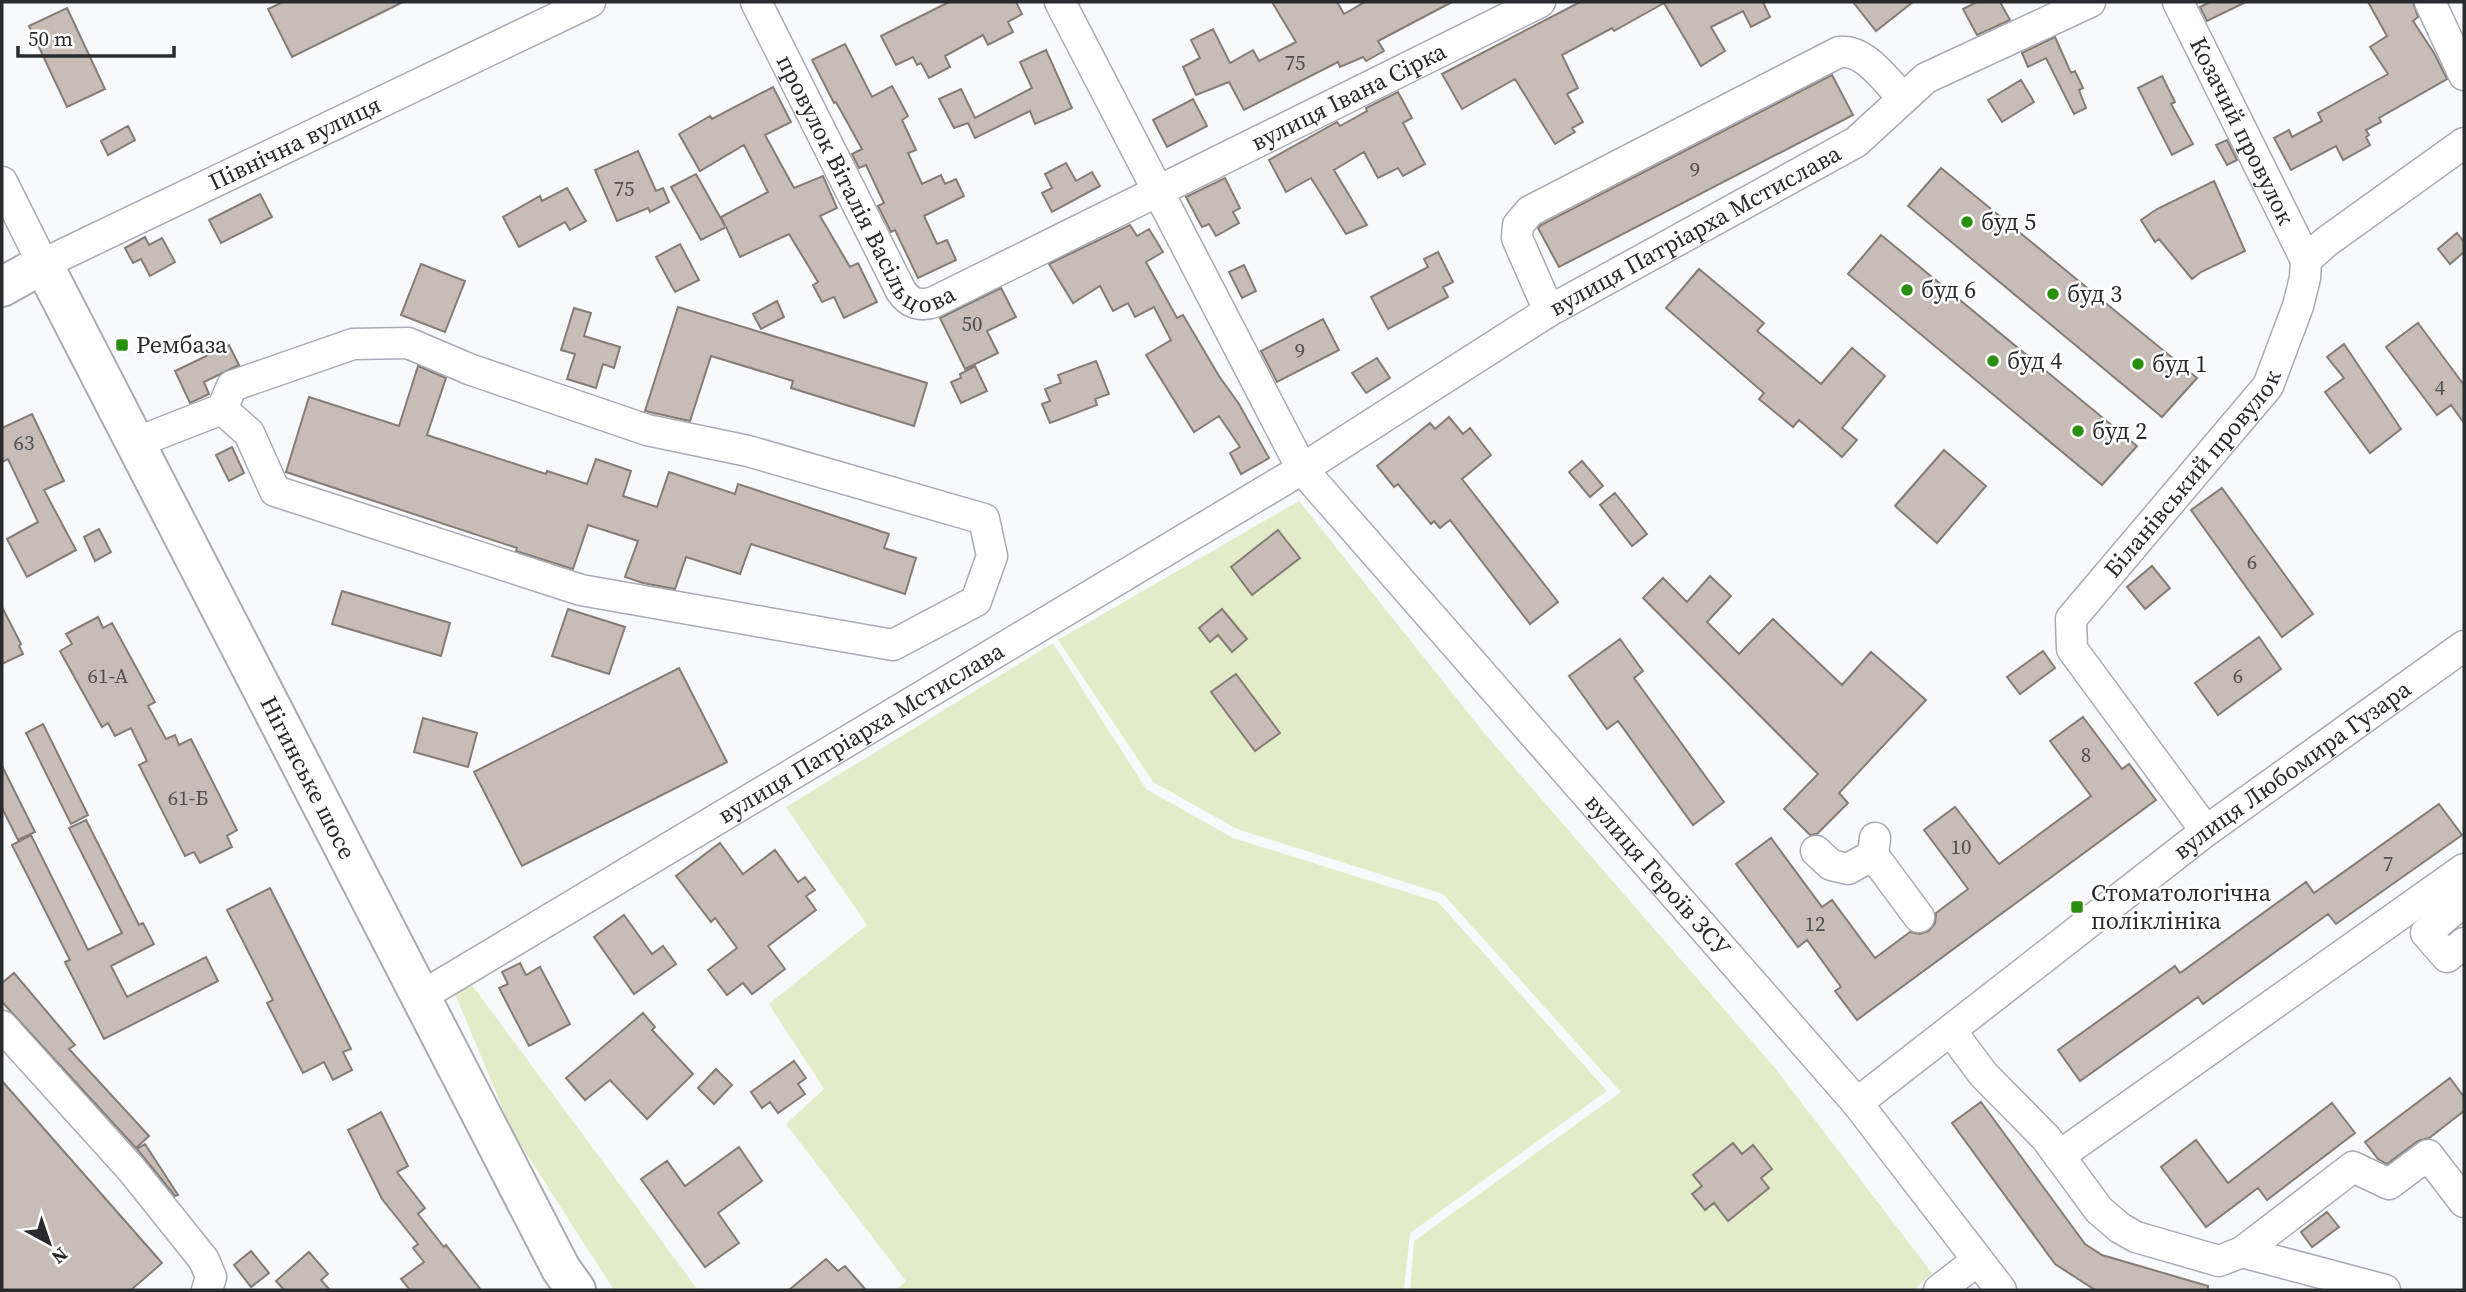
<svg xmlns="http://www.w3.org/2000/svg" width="2466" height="1292" font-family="'Source Serif 4',serif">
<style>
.green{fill:#e3ecc8}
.building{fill:#c7bdb6;stroke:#857c76;stroke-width:2}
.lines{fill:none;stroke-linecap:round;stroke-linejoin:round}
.minor-casing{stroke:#a9aab4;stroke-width:33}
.major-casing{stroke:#a9aab4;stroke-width:42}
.minor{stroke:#fff;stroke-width:30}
.major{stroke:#fff;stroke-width:38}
.poi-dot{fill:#29900f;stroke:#fff;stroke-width:2.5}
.labels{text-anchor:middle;stroke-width:5;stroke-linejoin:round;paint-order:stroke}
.number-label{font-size:21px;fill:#504f50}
.street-label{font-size:24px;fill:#292a2e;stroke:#fff}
.poi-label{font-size:24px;fill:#292a2e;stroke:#fff;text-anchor:start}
</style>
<rect width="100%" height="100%" fill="#f8f9fd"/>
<!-- green -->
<path class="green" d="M1299,501L1485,734L1775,1068L1932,1273L1914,1290H1410L1414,1241L1621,1092L1443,894L1237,829L1153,782L1058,640Z
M1053,643L1146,789L1233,838L1438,902L1607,1091L1410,1233L1404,1290H896L906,1281L786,1124L824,1089L769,1004L867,925L786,807Z
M472,985L698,1290H614L513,1133L455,994Z"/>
<!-- building -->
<path class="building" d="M283,2H403L292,57L268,9Z
M949,2H1016L1022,14L1008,22L1013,32L988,45L983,35L945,56L950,67L929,78L921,63L917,65L913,57L896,65L881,36Z
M1272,2H1337L1344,14L1365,2H1452L1378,41L1384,51L1366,61L1363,57L1340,67L1338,62L1244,110L1229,82L1196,95L1183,67L1200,58L1191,40L1213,29L1230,63L1253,50L1259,61L1296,42Z
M1580,2H1763L1770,17L1751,27L1743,11L1711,27L1725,51L1701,66L1664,3L1614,31L1612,28L1562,55L1578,88L1567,94L1583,122L1572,128L1575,132L1555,144L1515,79L1462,109L1442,74Z
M1853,2H1913L1876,31Z
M1977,2H2000L2010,20L1977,35L1963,9Z
M2210,2H2246L2207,21L2200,7Z
M2368,2H2413L2418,17L2413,21L2434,53L2447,79L2379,118L2381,122L2366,130L2369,135L2366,137L2370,145L2343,160L2336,146L2291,170L2274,138L2289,130L2292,137L2322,121L2318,113L2388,74L2370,47L2387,36Z
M67,8L105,89L67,107L29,26Z
M2055,37L2071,73L2075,71L2083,88L2079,90L2086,108L2074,114L2046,58L2028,67L2022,53Z
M845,44L872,97L892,86L908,116L902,120L916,150L908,153L922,184L941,175L945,184L956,179L964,196L924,216L937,244L947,240L956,260L918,278L895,230L891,232L878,206L884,203L866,165L859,168L852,154L862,149L836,102L834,103L812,60Z
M1046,50L1072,108L1035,124L1030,111L975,138L968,123L954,128L939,99L961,89L975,118L1032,88L1020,62Z
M1832,75L1853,115L1559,267L1538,228L1541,225Z
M2162,76L2175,102L2171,104L2193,144L2172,155L2138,88Z
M2021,80L2034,102L2002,122L1988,100Z
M773,87L791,122L765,135L794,188L823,176L837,208L820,216L850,267L858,263L877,302L844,318L834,297L822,302L813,285L818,282L789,234L740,257L726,227L701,240L671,187L696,174L725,226L721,217L768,192L744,145L700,171L679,134L710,116L712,119Z
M1398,92L1412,118L1403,123L1425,164L1403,176L1398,168L1378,178L1364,152L1334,170L1367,225L1346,234L1311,178L1286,192L1269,160L1337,122L1340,126L1367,111L1366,108Z
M1193,99L1207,126L1167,147L1153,120Z
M128,126L135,140L108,155L101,141Z
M2227,140L2237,160L2227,165L2216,145Z
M638,151L656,191L663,188L669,202L650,212L648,208L617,221L595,170Z
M1066,163L1076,181L1092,172L1100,186L1052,212L1042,193L1052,188L1045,174Z
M1941,168L2197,378L2162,417L1908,206Z
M1225,178L1240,208L1233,212L1239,223L1216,236L1209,224L1202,227L1186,197Z
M2214,181L2245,251L2201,272L2192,279L2159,239L2155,242L2141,220L2157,209Z
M567,188L586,221L570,230L565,222L519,247L503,217L540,196L542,201Z
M260,194L272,217L221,243L209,220Z
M1130,225L1137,236L1149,229L1163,252L1146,262L1177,318L1183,315L1219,376L1239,404L1269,458L1241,474L1230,453L1240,447L1219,416L1194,432L1146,355L1171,340L1154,307L1135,317L1128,303L1113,311L1100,286L1073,303L1049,264Z
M2457,233L2464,242V252L2450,264L2438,249Z
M1881,235L2137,446L2102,485L1848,274Z
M145,237L149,245L162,238L175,262L150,276L141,259L133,263L125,248Z
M680,244L699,280L675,292L656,257Z
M1438,252L1453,282L1443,287L1448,297L1388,329L1371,297L1428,267L1424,259Z
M421,264L465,281L445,332L401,315Z
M1244,265L1256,291L1242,298L1229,272Z
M1699,269L1764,323L1757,331L1821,384L1852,348L1885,376L1842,428L1857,440L1842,457L1799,420L1793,427L1759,399L1764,393L1666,308Z
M1001,288L1016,317L987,331L998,353L965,369L940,318Z
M777,301L784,317L761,329L753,314Z
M678,307L927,383L914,426L791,388L793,381L711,356L690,421L645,411Z
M574,308L591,313L584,336L620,347L614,368L603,364L596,388L567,379L575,354L561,350Z
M1323,319L1339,350L1277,382L1261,351Z
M2418,323L2464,385V423L2451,405L2437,415L2386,347Z
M2344,344L2401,429L2370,453L2325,392L2344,378L2327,357Z
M229,345L239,365L204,382L209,394L190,403L175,371Z
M1377,358L1390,378L1366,393L1352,373Z
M1096,361L1109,394L1095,399L1097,405L1050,423L1042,404L1050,401L1045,389L1061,383L1058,375Z
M418,366L446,378L427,435L546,474L547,471L587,484L596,459L631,471L623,496L657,507L669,472L735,494L738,484L889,534L884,548L916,558L905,594L751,544L740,574L686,557L675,589L643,583L625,577L638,541L588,525L573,569L516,551L517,548L286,472L309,397L399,426Z
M975,366L987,391L961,403L951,382L961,378L960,374Z
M32,414L64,481L44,490L76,550L27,577L7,539L38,522L8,459L2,462V428Z
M1449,417L1463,434L1470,428L1491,455L1462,479L1558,602L1530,624L1450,520L1440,528L1434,521L1431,524L1398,484L1394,487L1377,466L1430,423L1435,429Z
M232,447L244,473L229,481L216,455Z
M1944,450L1986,486L1937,543L1895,506Z
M1582,461L1603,486L1590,497L1569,472Z
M2222,488L2313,614L2282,637L2191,510Z
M1615,493L1647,534L1632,546L1600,505Z
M99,529L111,552L95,561L84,537Z
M1278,530L1300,558L1252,595L1231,567Z
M2152,566L2170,588L2145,609L2127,587Z
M1710,576L1731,596L1707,622L1739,654L1773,619L1842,685L1871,652L1926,700L1839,793L1848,803L1817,834L1810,835L1784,809L1818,774L1643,598L1663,578L1687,602Z
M342,591L450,623L441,656L332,624Z
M2,607L21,644L19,646L23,654L2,664Z
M568,609L625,627L609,674L552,656Z
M1222,609L1247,639L1232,652L1218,635L1210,642L1199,628Z
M98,617L103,628L112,623L155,702L148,706L166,739L175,735L179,745L191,739L237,830L227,836L232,847L200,863L194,852L185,856L139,765L147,761L131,728L115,736L108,723L102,727L60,651L72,644L66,634Z
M2259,637L2281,669L2218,715L2195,683Z
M1620,639L1643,671L1634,678L1724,802L1693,825L1618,721L1607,729L1569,676Z
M2043,651L2055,668L2020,694L2007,677Z
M679,668L727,762L522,866L474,772Z
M1236,674L1280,733L1255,751L1211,692Z
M2083,717L2122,769L2129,764L2156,800L1857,1020L1835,991L1841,987L1807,940L1798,947L1736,864L1771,838L1822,907L1832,900L1875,958L1910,932L1920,934L1929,931L1935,923L1936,913L1968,889L1924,830L1955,807L1999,864L2091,796L2050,741Z
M423,718L477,733L468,767L414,752Z
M43,724L88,815L71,824L26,733Z
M2,766L35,832L18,840L2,808Z
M2439,804L2462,835L2336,924L2328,914L2203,1004L2198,997L2080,1081L2058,1050L2175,966L2180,973L2306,882L2314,893Z
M86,820L139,925L143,923L154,944L111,966L127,997L206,957L218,981L104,1039L65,962L70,960L12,845L31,835L88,950L122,933L69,828Z
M720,843L743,874L775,850L798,882L805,877L815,890L806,896L816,910L768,946L785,969L752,994L743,983L727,995L708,970L737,948L715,918L711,922L676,876Z
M270,888L351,1049L343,1052L352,1070L333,1080L324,1062L303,1073L267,1003L273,1000L227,910Z
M624,915L652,954L663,946L676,964L634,994L594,937Z
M520,963L526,975L540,967L570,1024L529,1046L499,988L508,984L502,972Z
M14,973L75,1045L69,1049L149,1136L136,1148L2,1002V983Z
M643,1013L655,1027L652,1030L693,1074L647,1119L610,1080L585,1100L566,1078Z
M794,1061L806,1078L798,1084L805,1094L778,1113L770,1102L762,1108L751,1092Z
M716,1069L732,1085L714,1104L698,1088Z
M2450,1078L2464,1097V1111L2429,1138L2418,1141L2387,1164L2378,1159L2365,1142Z
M2,1081L162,1263L131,1290H2Z
M1981,1102L2085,1244L2102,1255L2208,1286V1290H2095L2055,1264L1952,1123Z
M2332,1103L2355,1133L2267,1200L2258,1188L2206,1227L2161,1167L2196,1140L2228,1183Z
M381,1112L408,1166L397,1172L425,1208L418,1214L444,1247L446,1245L481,1290H410L401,1279L424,1262L413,1248L418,1244L382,1199L348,1130Z
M1733,1143L1742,1154L1753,1145L1772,1169L1761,1178L1769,1188L1728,1221L1714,1203L1705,1210L1692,1194L1702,1186L1693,1175Z
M145,1144L178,1195L175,1196L137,1149Z
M739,1147L762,1181L718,1213L739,1243L705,1267L641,1179L667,1161L685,1186Z
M2327,1212L2339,1227L2312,1247L2301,1232Z
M251,1251L269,1273L251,1287L234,1265Z
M309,1252L328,1274L321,1280L330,1290H284L276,1281Z
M826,1259L838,1271L845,1266L866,1290H789Z"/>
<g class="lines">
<!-- minor casing -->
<g class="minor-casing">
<g id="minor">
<path id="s1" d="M756,2L901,291C909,303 920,307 934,302L1540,2"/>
<path id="s2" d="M1060,2L1302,469L1857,1103L2001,1290"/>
<path id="s3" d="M2178,2L2306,260"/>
<path d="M2430,2L2464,75"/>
<path id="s4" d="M2,182L43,264L590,2"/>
<path d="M1549,311L1517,238L1518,225L1530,211L1839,52C1864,48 1886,81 1903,98"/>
<path d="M135,443L222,409L249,433L275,491L581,590L893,645L976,601L992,556L984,519L748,451L647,430L469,369L408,343L353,344L232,386L222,409"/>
<path id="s5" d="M2206,831L2072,649L2071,619L2268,386L2298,306L2305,278L2306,260L2326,242L2464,143"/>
<path d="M1816,851L1831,865L1848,869L1873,855L1875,838"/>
<path d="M1873,855L1919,917"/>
<path d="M2463,902L2426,933L2447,957L2464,943"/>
<path id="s6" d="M420,997L1302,469L1549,311L1856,142L1926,78L2090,2"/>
<path d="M2,1026L132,1170L204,1260L211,1277L207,1290"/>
<path d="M1951,1031L1983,1074L2046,1138L2099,1210L2120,1228L2136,1237L2219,1261L2242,1252L2353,1167L2389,1184L2428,1155L2464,1202"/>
<path id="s7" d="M1857,1103L2206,831L2464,646"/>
<path d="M2059,1156L2464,869"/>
<path d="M2242,1252L2385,1290"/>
<path d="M1939,1290L1978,1260"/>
</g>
</g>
<!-- major casing -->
<g class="major-casing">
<g id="major">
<path id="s8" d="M2,287L43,264L561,1269L576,1290"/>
</g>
</g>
<!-- minor -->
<use href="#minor" class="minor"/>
<!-- major -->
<use href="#major" class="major"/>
</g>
<!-- markers -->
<g class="poi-dot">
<circle cx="1967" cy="222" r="7"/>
<circle cx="1907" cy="290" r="7"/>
<circle cx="2053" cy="294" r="7"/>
<rect x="115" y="338" width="14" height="14" rx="3.5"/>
<circle cx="1993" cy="361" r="7"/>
<circle cx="2138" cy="364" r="7"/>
<circle cx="2078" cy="431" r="7"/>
<rect x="2070" y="900" width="14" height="14" rx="3.5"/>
</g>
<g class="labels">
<!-- number labels -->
<g class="number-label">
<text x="1295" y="70">75</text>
<text x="1695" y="177">9</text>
<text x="624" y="196">75</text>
<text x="972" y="331">50</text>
<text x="1300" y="358">9</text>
<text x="2440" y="395">4</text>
<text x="24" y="450">63</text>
<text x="2252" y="569">6</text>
<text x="108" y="683">61-А</text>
<text x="2238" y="683">6</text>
<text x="2086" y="762">8</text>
<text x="188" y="805">61-Б</text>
<text x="1961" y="854">10</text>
<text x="2388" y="871">7</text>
<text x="1815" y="931">12</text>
</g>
<!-- street labels -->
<g class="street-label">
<text dy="8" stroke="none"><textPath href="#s1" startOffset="824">вулиця Івана Сірка</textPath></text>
<text dy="8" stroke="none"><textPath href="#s3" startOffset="144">Козачий провулок</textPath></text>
<text dy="8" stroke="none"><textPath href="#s4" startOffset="371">Північна вулиця</textPath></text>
<text dy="8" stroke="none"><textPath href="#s1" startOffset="222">провулок Віталія Васільцова</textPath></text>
<text dy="8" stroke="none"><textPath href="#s6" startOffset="1488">вулиця Патріарха Мстислава</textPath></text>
<text dy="8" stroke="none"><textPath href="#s5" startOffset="446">Біланівський провулок</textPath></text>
<text dy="8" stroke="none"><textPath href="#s6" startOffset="514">вулиця Патріарха Мстислава</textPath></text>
<text dy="8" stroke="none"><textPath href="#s7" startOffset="548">вулиця Любомира Гузара</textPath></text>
<text dy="8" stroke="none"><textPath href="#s8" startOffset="625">Нігинське шосе</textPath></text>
<text dy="8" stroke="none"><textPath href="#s2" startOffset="1066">вулиця Героїв ЗСУ</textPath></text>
</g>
<!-- poi labels -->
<g class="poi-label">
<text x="1981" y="230">буд 5</text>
<text x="1921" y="298">буд 6</text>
<text x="2067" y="302">буд 3</text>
<text x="136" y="353">Рембаза</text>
<text x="2007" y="369">буд 4</text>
<text x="2152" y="372">буд 1</text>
<text x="2092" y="439">буд 2</text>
<text x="2091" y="901">Стоматологічна<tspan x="2091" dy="28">поліклініка</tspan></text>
</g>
</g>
<!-- border -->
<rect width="2466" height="1292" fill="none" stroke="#292a2e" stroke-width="7"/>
<!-- north arrow -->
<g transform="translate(49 1243) rotate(140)" stroke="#ffffff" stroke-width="5" paint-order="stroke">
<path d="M0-5L12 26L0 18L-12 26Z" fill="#292a2e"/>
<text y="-10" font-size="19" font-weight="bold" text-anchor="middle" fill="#292a2e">N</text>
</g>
<!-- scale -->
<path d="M18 46v10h156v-10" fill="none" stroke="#292a2e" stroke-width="3.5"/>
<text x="28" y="46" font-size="21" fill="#292a2e" stroke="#ffffff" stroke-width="5" paint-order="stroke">50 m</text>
</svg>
